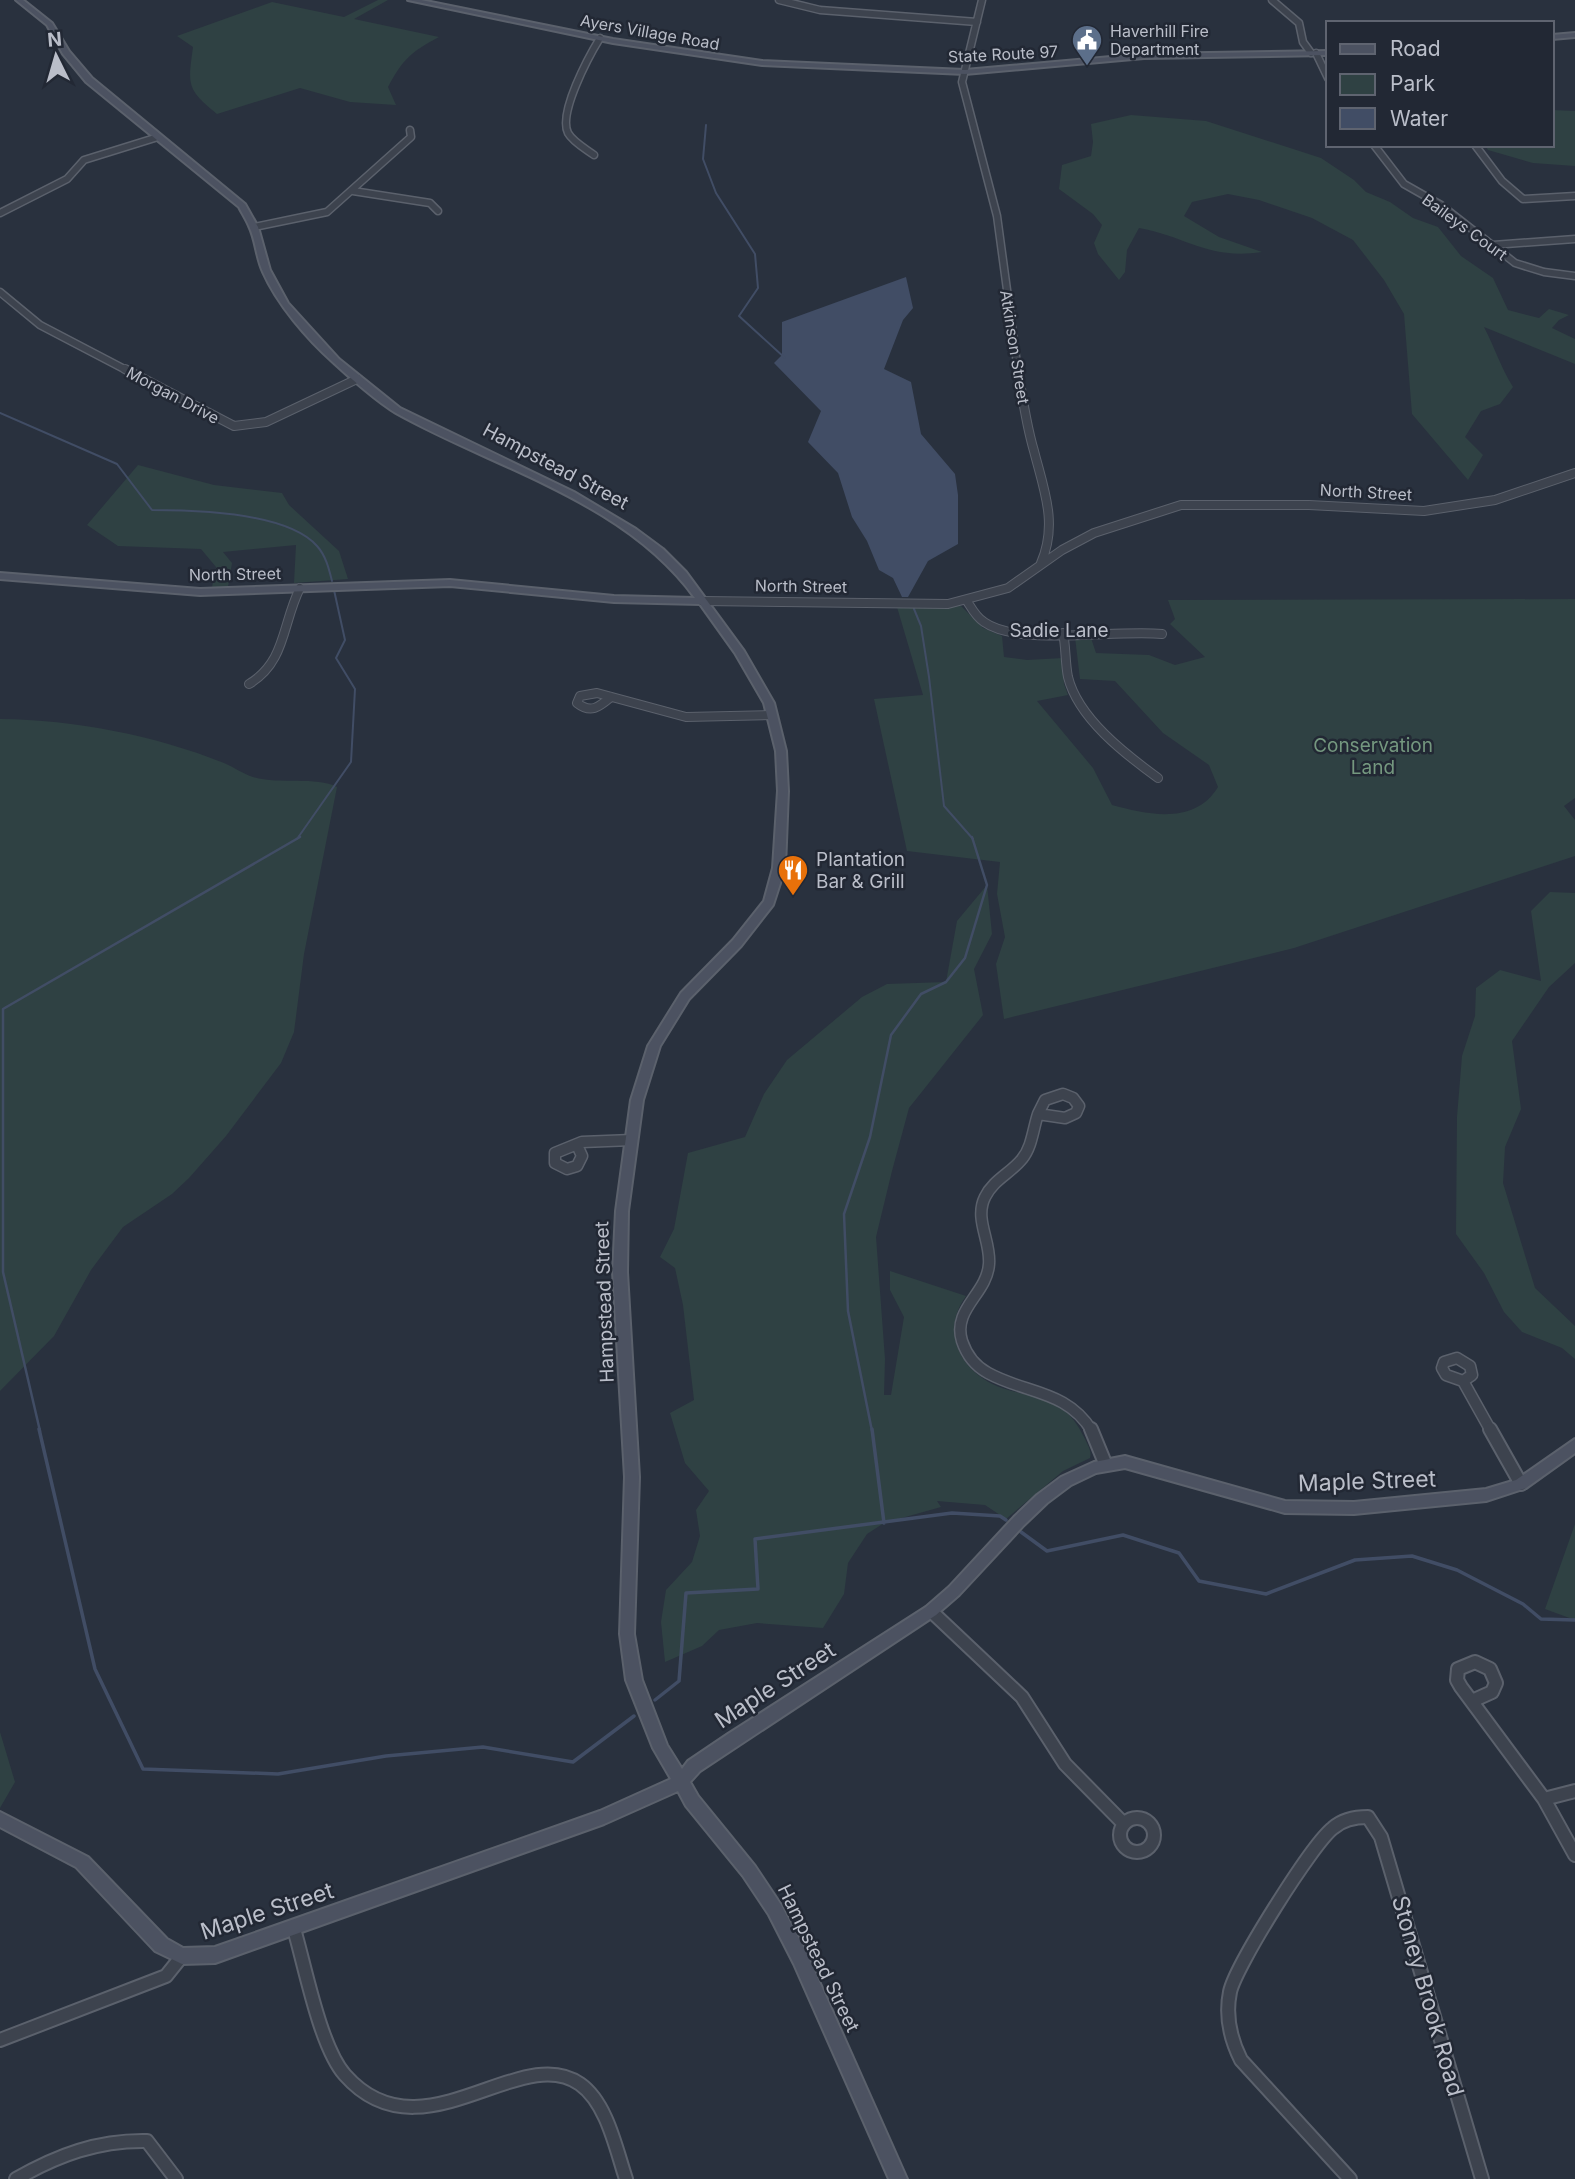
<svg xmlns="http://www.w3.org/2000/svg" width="1575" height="2179" font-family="Inter,sans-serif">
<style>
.green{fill:#2f4143}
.water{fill:#414d65}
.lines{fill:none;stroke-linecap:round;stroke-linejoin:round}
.stream-far2{stroke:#414d65;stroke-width:2}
.stream-far1{stroke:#414d65;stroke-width:2.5}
.stream{stroke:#414d65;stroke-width:3.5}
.street-far3-casing{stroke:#5b616c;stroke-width:9}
.street-far2-casing{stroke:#5b616c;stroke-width:10}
.street-far1-casing{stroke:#5b616c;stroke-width:13}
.street-casing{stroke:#5b616c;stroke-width:16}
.secondary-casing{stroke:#5b616c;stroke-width:4}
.street-far3{stroke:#3d434e;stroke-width:6}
.street-far2{stroke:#3d434e;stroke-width:8}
.street-far1{stroke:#3d434e;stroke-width:10}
.street{stroke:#3d434e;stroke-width:12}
.secondary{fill:#4c5261;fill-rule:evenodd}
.labels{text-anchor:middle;stroke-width:5;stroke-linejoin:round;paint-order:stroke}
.far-poi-label{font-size:16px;fill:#babec9;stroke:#222834;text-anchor:start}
.far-street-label{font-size:16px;fill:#babec9;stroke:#222834}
.street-label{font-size:19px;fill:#babec9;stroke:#222834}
.park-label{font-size:19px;fill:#74977f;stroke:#222834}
.poi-label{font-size:19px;fill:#babec9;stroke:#222834;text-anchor:start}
.near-street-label{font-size:23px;fill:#babec9;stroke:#222834}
</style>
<rect width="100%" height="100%" fill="#29313e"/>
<!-- green -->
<path class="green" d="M378,0H388L354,19L439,37C411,52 403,59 388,87L396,105L350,102L300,88L217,114C186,89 188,85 193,47L177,36L272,2L344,17Z
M1552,110L1575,111V166L1533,163L1488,150L1485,145H1552Z
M1131,115L1206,121L1321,158L1354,180L1366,192L1390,202L1413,218L1438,227L1461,256L1493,278L1508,310L1539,318L1549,309L1569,315L1559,320L1552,328L1575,339V364L1484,327C1495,348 1500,366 1513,387L1500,404L1481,411L1465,437L1483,455L1468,480L1412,414L1404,314L1384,280L1353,240L1312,218L1259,200L1228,194L1192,202L1184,216L1219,237L1262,252C1208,260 1188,237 1139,228L1127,250L1125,272L1119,280L1098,254L1094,243L1102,225L1093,214L1059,189L1062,165L1091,156L1093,142L1091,124Z
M138,465L214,485L282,493L289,505L339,551L348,579L294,583L296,545L223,552L232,563L228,587H212L216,567L201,549L118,546L87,525Z
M1575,599V798L1564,806L1575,820V856L1294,948L1004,1019L996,964L1005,937L997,894L1000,862L907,851L874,699L923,695L897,607L961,606L983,628L1002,636L1004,657L1027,660L1063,658L1064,684L1068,695L1037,701L1093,768L1112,805C1149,815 1195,825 1218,787L1209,765L1163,733L1115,681L1080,679L1075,637L1090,635L1096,653L1149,655L1175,665L1205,657L1170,624L1175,619L1168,600Z
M0,719C75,720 154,735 224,763C234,767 243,774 253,777C278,785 316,776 337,787L304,954L294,1032L281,1063L226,1136L189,1178L172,1194L123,1227L91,1270L54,1336L0,1391Z
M987,885L992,934L974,969L983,1015L909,1108L892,1171L876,1237L885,1359L884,1395H891L904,1317L890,1290V1271L966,1296C939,1333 962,1374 1002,1388C1021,1395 1041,1395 1058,1406C1071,1414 1078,1425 1085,1439C1088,1446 1092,1451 1090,1458L1063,1471L1006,1519L985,1505L937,1501L941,1507L884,1523L867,1534L848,1563L844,1594L823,1628L757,1623L719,1630L702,1646L665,1662L661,1622L666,1590L692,1562L700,1536L696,1510L709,1491L685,1463L670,1413L694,1400L683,1305L675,1268L660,1257L674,1229L688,1153L745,1137L764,1094L787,1060L862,997L887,984L946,982L957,921Z
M1550,892L1575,893V963L1549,987L1512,1041L1521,1109L1505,1147L1503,1183L1535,1288L1575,1326V1359L1562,1348L1522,1332L1504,1312L1484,1273L1456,1234L1457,1117L1462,1056L1475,1016L1476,988L1500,970L1541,981L1531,911Z
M1575,1524V1620L1545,1609Z
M0,1732L15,1782L0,1808Z"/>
<!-- water -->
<path class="water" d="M906,277L913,308L903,320L884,369L911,382L921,434L955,474L958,495V544L928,561L908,597H902L893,578L879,570L867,541L852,517L838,473L808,442L821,411L774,363L782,355V322Z"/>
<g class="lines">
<!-- stream-far2 -->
<path class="stream-far2" d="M706,125L703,159L716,193L755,254L758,288L739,316L785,358
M0,413L117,464L152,510C195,510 287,512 317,546C326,556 329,569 332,581
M914,609L921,626L929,677L944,806L973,839
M297,839L351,762L355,689L336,658L345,640L334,590"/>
<!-- stream-far1 -->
<path class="stream-far1" d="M40,1431L3,1272V1009L300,837
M872,1431L848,1311L844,1214L870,1137L891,1035L921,994L946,982L965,958L987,885L972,837"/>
<!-- stream -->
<path class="stream" d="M39,1429L95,1669L143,1769L278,1774L386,1756L483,1747L573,1762L634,1716
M872,1429L884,1523
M1021,1532L1047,1551L1123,1535L1179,1553L1199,1581L1266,1594L1355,1560L1412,1556L1457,1570L1523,1604L1541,1619L1575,1620
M655,1700L679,1681L686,1593L758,1589L755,1539L952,1513L1000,1516L1006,1520"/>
<!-- street-far3 casing -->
<g class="street-far3-casing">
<path id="street-far3" d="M779,0L820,10L977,22
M982,0L962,82L997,216L1018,371
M1272,0L1299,23L1303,42L1311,53
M1316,53L1328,78
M1374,145L1404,184L1441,205L1515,263L1544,272L1575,276
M1475,145L1502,181L1523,199L1575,196
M594,155C586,149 573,142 568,133C558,113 589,56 600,38
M353,191L430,203L438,211
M0,213L67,179L84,160L158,137
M254,227L327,212L411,137L410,130
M1493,245L1575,239
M0,292L40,325L128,371"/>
</g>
<!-- street-far2 casing -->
<g class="street-far2-casing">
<path id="street-far2" d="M125,369L234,426L266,422L357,379
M1018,369C1022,396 1026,424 1034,451C1044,490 1058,524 1041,563
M702,601L948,604L1008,588L1062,550L1094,533L1181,505H1309L1424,511L1495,500L1575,473
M967,601C972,609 976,617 984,622C1019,647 1116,629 1162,634
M1063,633C1066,647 1065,662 1068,677C1078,718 1125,754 1158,778
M249,684C286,662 282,624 300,588
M611,697C599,707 591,714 577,703L580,696L597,693L686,717L772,715"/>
</g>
<!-- street-far1 casing -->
<g class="street-far1-casing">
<path id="street-far1" d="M1063,1094L1073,1098L1079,1106L1076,1113L1065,1118L1038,1114L1045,1100Z
M1038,1114C1033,1129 1032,1147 1022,1159C1011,1173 993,1180 985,1197C974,1219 991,1241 989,1264C987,1294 952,1309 962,1341C967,1356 975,1366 988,1373C1026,1394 1067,1390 1092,1431
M577,1145L582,1156L577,1166L567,1169L555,1163V1153L582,1142L632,1140
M1457,1358L1470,1366L1472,1375L1463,1381L1446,1375L1442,1368L1444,1362Z
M1463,1381L1491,1431"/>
</g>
<!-- street casing -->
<g class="street-casing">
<path id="street" d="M1091,1429L1105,1463
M1490,1429L1521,1484
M931,1611L1022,1697L1065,1764L1123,1823
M1472,1701L1492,1692L1496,1683L1490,1669L1475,1662L1458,1669L1457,1680L1461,1687L1544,1799L1575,1855
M1544,1799L1575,1791
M1120 1835a17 17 0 1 1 34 0a17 17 0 1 1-34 0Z
M294,1929C305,1966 320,2047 345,2075C421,2161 520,2041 580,2084C607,2103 616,2149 626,2179
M0,2040L166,1976L182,1956
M16,2179C58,2155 98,2140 147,2141L176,2179
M1350,2179L1241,2060C1230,2038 1225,2016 1230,1992C1235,1967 1312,1844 1333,1828C1343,1819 1355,1817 1368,1817L1381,1837L1482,2179"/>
</g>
<!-- secondary casing -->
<g class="secondary-casing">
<path id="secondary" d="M16,0H23L52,23L69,51L92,78L245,204L258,227L270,270L288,303L339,359L400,408L574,492L636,529L663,549L686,572L744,651L774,703L786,751L788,791L785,868L773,905L741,946L689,999L660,1046L643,1100L628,1211L627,1272L639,1477L634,1634L642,1680L667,1745L682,1769L688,1761L728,1734L926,1607L949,1587L1014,1517L1037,1495L1061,1477L1094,1462L1125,1456L1285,1501L1354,1502L1486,1489L1516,1480L1575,1439V1453L1526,1488L1486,1501L1354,1514L1285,1513L1125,1468L1096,1473L1071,1485L1047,1503L1024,1525L959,1595L936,1615L700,1771L690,1782L698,1796L755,1866L781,1905L806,1952L907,2179H889L794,1964L769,1915L743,1876L686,1806L678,1791L604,1824L215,1963L182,1964L155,1951L76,1867L0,1827V1812L88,1857L167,1939L183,1948L215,1947L600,1811L671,1779L653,1748L626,1680L620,1634L625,1477L613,1272L616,1211L631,1100L648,1046L681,993L733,940L764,901L773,868L778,791L776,751L764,703L735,653L700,604L614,602L450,586L200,595L0,579V573L200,589L450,580L614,596L695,598C625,501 496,469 396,413C379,403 349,377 334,363C307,339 277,304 263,272C256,257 256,240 249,226C246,219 242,213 239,207L86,82L63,54L47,25Z
M408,0H421L613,39L762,61L965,70L1144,54L1328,51V55L1144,58L965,74L762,65L613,43Z
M1575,33V37L1552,39V35Z"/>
</g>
<!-- street-far3 -->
<use href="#street-far3" class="street-far3"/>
<!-- street-far2 -->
<use href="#street-far2" class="street-far2"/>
<!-- street-far1 -->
<use href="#street-far1" class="street-far1"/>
<!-- street -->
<use href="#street" class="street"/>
<!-- secondary -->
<use href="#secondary" class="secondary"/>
</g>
<!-- icons -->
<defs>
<g id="civic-pin" transform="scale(1.575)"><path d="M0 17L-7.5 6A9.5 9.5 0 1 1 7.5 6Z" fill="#5c6f8a" stroke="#222834"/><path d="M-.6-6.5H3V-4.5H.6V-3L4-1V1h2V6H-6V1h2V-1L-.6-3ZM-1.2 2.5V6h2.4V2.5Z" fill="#fff"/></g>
<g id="restaurant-pin" transform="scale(1.575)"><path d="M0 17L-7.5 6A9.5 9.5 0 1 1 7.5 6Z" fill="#e8710a" stroke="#222834"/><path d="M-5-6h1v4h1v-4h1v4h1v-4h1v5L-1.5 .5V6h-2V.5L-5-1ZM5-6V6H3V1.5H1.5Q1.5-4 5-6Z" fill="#fff"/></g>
</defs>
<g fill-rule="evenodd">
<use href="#civic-pin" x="1087" y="40"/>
<use href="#restaurant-pin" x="793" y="870"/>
</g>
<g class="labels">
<!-- far-poi labels -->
<g class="far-poi-label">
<text x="1110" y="37">Haverhill Fire<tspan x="1110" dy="18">Department</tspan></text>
</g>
<!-- far-street labels -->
<g class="far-street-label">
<text transform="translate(650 32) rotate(10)" y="6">Ayers Village Road</text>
<text transform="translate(1003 54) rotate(-3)" y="6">State Route 97</text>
<text transform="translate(1465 227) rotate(36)" y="6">Baileys Court</text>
<text transform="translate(1015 347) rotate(81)" y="6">Atkinson Street</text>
<text transform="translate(173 395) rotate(28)" y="6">Morgan Drive</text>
<text transform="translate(1366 492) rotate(3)" y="6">North Street</text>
<text transform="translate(235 574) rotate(-1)" y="6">North Street</text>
<text transform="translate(801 586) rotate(1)" y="6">North Street</text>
</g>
<!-- street labels -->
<g class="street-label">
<text transform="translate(556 466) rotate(28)" y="7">Hampstead Street</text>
<text x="1059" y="637">Sadie Lane</text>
<text transform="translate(604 1302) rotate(-92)" y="7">Hampstead Street</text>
<text transform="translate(819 1958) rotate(64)" y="7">Hampstead Street</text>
</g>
<!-- park labels -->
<g class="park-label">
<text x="1373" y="752">Conservation<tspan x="1373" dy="22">Land</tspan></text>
</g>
<!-- poi labels -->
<g class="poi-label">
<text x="816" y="866">Plantation<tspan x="816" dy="22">Bar &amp; Grill</tspan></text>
</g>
<!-- near-street labels -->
<g class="near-street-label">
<text transform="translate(1367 1481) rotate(-2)" y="8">Maple Street</text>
<text transform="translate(775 1685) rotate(-33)" y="8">Maple Street</text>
<text transform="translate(267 1911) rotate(-18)" y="8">Maple Street</text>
<text transform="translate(1428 1996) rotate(74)" y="8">Stoney Brook Road</text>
</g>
</g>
<!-- legend -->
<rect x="1326" y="21" width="228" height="126" fill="#222834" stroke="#5f6470" stroke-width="2"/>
<rect x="1340" y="44" width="35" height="10" fill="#4c5261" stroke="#5f6470" stroke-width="2"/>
<text x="1390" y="56" font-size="21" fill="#babec9">Road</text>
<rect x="1340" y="74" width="35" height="21" fill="#2f4143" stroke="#5f6470" stroke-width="2"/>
<text x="1390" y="91" font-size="21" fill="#babec9">Park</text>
<rect x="1340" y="108" width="35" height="21" fill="#414d65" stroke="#5f6470" stroke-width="2"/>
<text x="1390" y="126" font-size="21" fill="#babec9">Water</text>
<!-- north arrow -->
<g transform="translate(56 56) rotate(355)" stroke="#222834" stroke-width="5" paint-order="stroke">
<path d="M0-5L12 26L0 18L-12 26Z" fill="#babec9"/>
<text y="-10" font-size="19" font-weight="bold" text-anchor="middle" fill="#babec9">N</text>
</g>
</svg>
